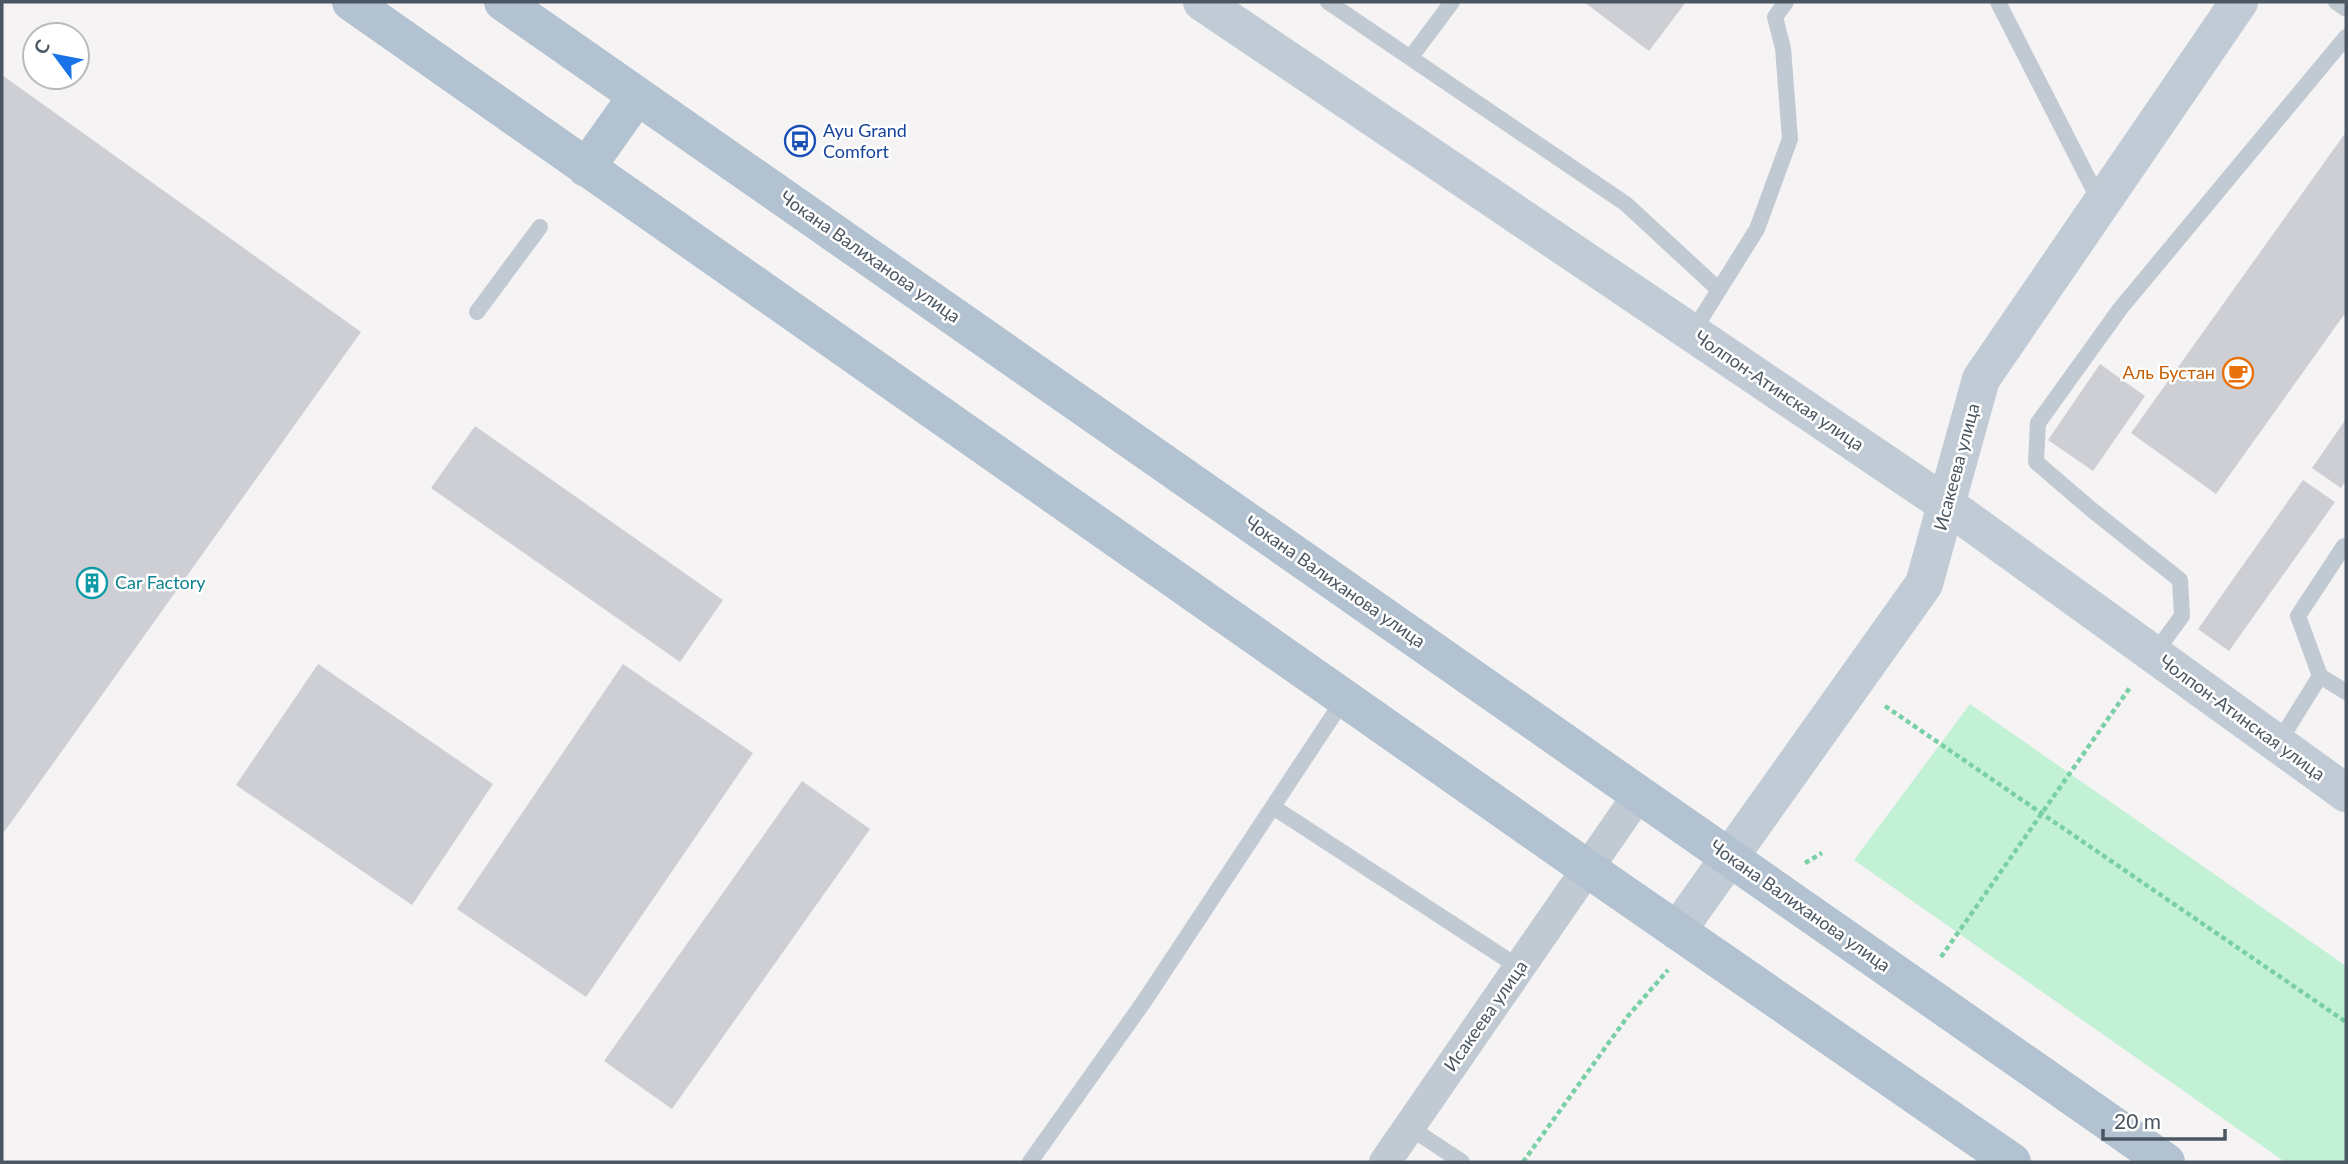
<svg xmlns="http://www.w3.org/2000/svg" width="2348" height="1164" font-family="Lato,sans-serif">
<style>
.green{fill:#c3f1d5}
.building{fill:#cdcfd5}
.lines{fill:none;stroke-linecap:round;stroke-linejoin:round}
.path{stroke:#7ad0a6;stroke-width:4.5;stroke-dasharray:5 3.5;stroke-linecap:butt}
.lane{stroke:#c1cad2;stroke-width:16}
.street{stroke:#c1cad2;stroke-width:32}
.secondary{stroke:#c1cbd6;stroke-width:38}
.primary{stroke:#b3c2d1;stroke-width:38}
.labels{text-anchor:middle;stroke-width:5;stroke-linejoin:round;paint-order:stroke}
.transit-label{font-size:18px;fill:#164399;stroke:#fff;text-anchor:start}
.street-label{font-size:18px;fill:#4a5661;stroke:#fff}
.food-label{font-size:18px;fill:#c56008;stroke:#fff;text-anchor:end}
.culture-label{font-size:18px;fill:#0d838f;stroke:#fff;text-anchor:start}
</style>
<rect width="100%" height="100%" fill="#f5f3f3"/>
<!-- green -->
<path class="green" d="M1970,704L2346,966V1162H2285L1854,860Z"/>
<!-- building -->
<path class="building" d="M1584,2H1686L1649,51Z
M2,75L361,332L2,835Z
M2346,132V312L2216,494L2131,433Z
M2100,364L2145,396L2093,471L2048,440Z
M2346,419V480L2341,488L2312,468Z
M475,426L723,600L680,662L431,488Z
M2303,480L2335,502L2229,651L2198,629Z
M318,664L493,784L412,905L236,785Z
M623,664L753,753L586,997L457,909Z
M802,781L870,829L672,1109L604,1061Z"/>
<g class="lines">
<!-- path -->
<path class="path" d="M1885,706L2346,1022
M1805,863L1822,853
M1941,957L2131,686
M1523,1162L1628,1016L1668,970"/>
<!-- lane -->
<path class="lane" d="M1328,2L1626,204L1719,290
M1998,2L2100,202
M2336,2L2346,9
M1411,57L1452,2
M477,312L540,227
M1692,333L1757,229L1790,139L1783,48L1775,17L1786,2
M2154,654L2182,616L2180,580L2092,510L2036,462L2038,423L2120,309L2346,37
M2320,676L2346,692
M2277,745L2320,676L2298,616L2344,546L2346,548
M1273,807L1520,968
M1409,1127L1462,1162
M1030,1162L1143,1003L1344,699"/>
<!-- street -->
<path class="street" d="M1385,1162L1639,794"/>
<!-- secondary -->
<path class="secondary" d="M1202,2L1947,505L2346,793
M1677,931L1924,584L1981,379L2239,2"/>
<!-- primary -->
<path class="primary" d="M351,2L1588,869L2012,1162
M503,2L2166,1162
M586,168L637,96"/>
</g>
<!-- icons -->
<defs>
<g id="bus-ring" transform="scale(1.575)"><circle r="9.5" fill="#fff" stroke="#1a4fb4" stroke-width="1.5"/><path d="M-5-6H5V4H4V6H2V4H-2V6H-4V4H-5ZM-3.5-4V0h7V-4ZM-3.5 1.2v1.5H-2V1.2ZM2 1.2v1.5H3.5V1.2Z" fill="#1a4fb4"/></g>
<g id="cafe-ring" transform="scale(1.575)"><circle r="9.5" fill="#fff" stroke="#e8710a" stroke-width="1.5"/><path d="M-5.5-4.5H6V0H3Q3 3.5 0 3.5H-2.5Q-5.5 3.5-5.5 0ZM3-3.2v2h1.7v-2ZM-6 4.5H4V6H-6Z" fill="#e8710a"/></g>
<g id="building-ring" transform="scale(1.575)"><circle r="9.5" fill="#fff" stroke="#0f9aa8" stroke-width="1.5"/><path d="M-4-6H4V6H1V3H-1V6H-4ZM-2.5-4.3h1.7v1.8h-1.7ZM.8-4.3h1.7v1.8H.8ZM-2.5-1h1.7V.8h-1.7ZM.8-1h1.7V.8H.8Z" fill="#0f9aa8"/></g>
</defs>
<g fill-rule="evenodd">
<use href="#bus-ring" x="800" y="141"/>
<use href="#cafe-ring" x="2238" y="373"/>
<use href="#building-ring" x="92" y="583"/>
</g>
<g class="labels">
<!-- transit labels -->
<g class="transit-label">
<text x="823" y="137">Ayu Grand<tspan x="823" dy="21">Comfort</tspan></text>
</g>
<!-- street labels -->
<g class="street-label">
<text transform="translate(870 257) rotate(35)" y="6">Чокана Валиханова улица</text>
<text transform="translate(1779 391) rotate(34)" y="6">Чолпон-Атинская улица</text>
<text transform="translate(1957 467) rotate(-75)" y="6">Исакеева улица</text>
<text transform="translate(1335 582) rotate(35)" y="6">Чокана Валиханова улица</text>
<text transform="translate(2242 718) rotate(36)" y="6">Чолпон-Атинская улица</text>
<text transform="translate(1800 906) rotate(35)" y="6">Чокана Валиханова улица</text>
<text transform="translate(1486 1016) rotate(-55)" y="6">Исакеева улица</text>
</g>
<!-- food labels -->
<g class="food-label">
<text x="2215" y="379">Аль Бустан</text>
</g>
<!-- culture labels -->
<g class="culture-label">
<text x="115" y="589">Car Factory</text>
</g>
</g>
<!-- border -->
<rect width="2348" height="1164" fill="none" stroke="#4a5661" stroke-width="7"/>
<!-- north arrow -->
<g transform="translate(56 56) rotate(302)"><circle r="33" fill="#ffffff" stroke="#b7bbc0" stroke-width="2"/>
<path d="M0-5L12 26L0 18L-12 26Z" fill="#1a73e8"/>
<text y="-10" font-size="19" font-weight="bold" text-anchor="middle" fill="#4a5661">С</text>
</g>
<!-- scale -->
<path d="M2103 1129v10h122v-10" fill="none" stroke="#4a5661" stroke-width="3.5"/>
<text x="2114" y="1129" font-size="21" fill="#4a5661" stroke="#ffffff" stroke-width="5" paint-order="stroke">20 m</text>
</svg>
